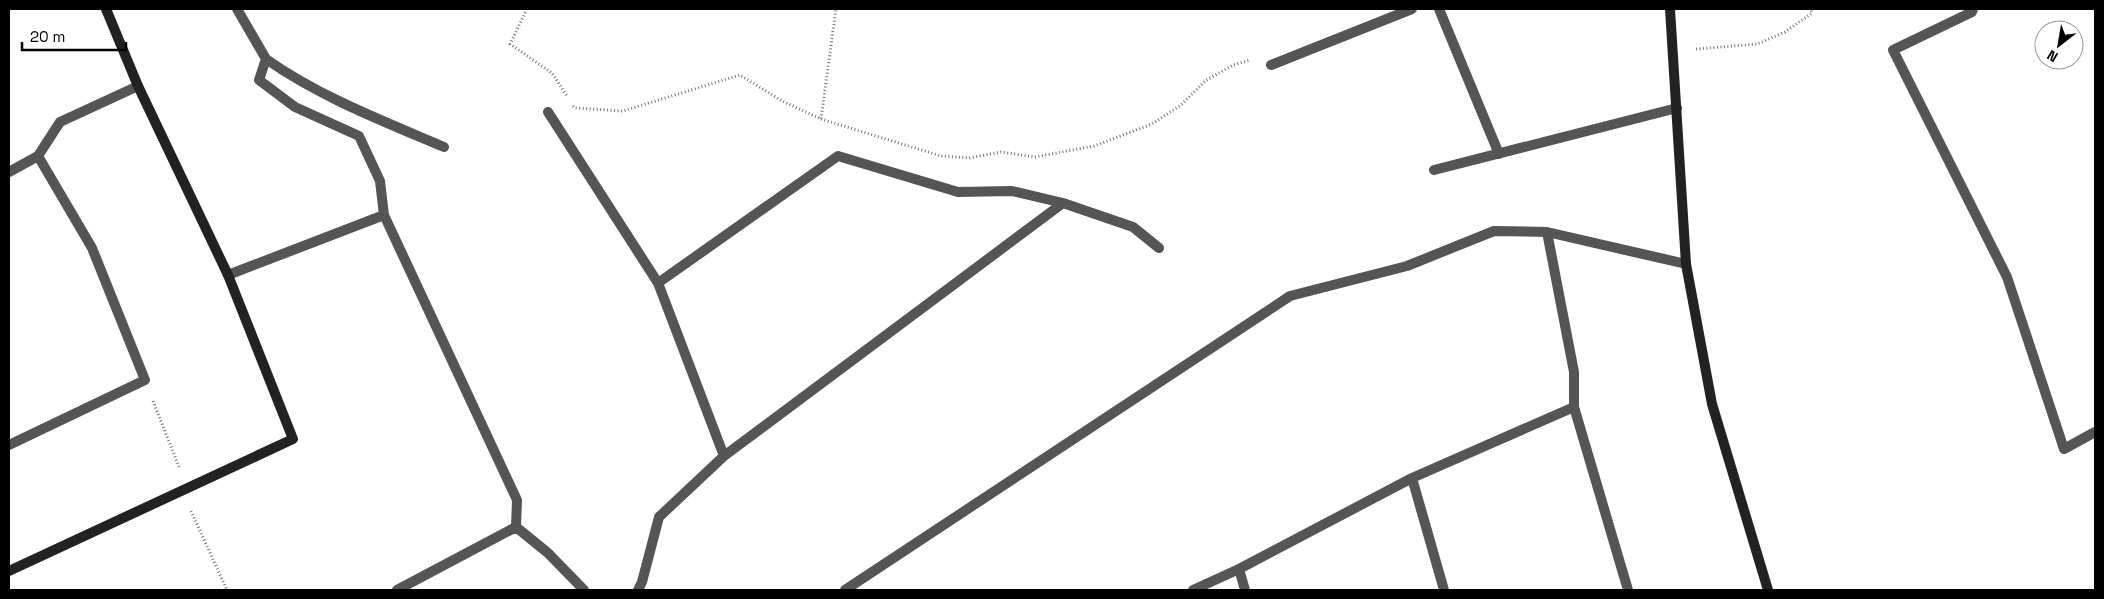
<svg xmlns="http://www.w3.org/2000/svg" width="2104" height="599" font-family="'Space Grotesk',sans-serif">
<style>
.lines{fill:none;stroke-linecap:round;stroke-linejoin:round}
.path{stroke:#777;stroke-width:3;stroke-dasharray:1 2.5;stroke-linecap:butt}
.street{stroke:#555;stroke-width:10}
.secondary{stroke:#222;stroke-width:10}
</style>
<rect width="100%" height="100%" fill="#fff"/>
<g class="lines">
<!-- path -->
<path class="path" d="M527,9L510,44L552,73L567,96
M1696,49L1757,44L1785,32L1812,13L1811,9
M573,106L575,108L623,111L740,75L782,101L821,119L836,9
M821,119L941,156L969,158L1001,152L1035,157L1094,146L1152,124L1181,105L1205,81L1233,65L1250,60
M153,401L179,467
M191,511L227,590"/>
<!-- street -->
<path class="street" d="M237,9L266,59L259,80L295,107L359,136L380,181L384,215
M1439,9L1499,154
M1973,9L1972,12L1893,50L2007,277L2064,449L2095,432
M266,59C320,97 383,121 444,147
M1271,65L1412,9
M548,112L658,283
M1434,170L1677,108
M9,172L38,156
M1063,203L1133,227L1159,248
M1547,232L1574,372V407L1628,590
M228,275L384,215L517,500L516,527
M9,445L145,380L92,248L38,156L60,122L138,86
M1412,478L1574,407
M516,527L548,553L584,590
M1239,569L1412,478L1444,590
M397,590L516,527
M638,590L642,582L659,517L724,456L1063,203L1012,191L958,192L838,156L658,283L724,456
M845,590L1290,296L1407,266L1494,231L1547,232L1686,264
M1193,590L1239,569L1245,590"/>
<!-- secondary -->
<path class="secondary" d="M1670,9L1686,264L1712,404L1768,590
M9,571L293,439L228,275L138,86L106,9"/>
</g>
<!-- border -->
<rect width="2104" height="599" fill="none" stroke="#000000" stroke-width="20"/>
<!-- north arrow -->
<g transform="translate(2059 45) rotate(211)"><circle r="24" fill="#ffffff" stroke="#999999"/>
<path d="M0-4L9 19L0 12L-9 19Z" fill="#000000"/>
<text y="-8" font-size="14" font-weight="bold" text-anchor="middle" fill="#000000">N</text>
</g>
<!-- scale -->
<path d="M22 42v8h104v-8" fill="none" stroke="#000000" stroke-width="2.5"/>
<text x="30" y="42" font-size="15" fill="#000000" stroke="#ffffff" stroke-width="4" paint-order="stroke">20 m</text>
</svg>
